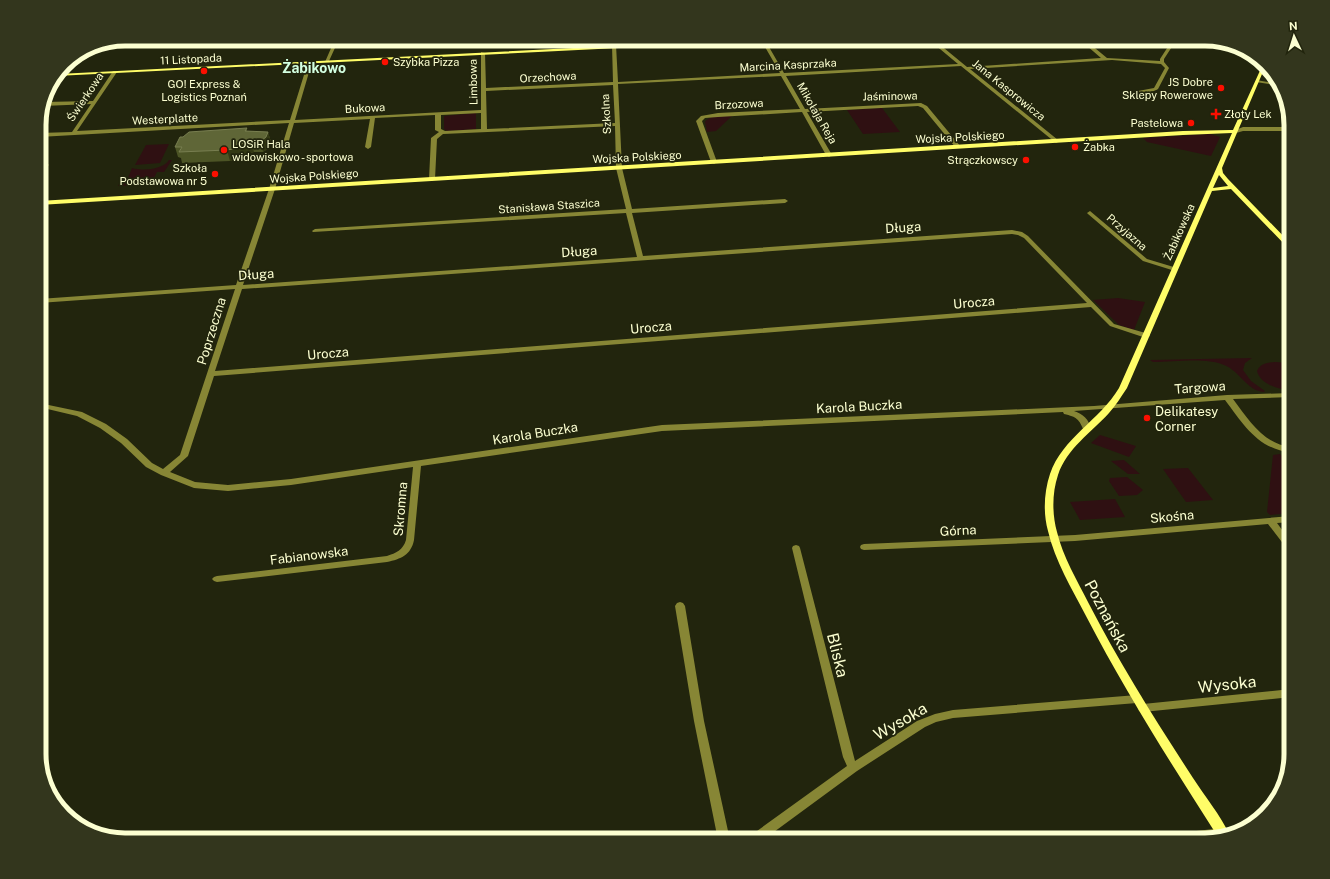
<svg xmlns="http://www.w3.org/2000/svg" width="1330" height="879" font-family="'Public Sans',sans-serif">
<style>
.green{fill:#2f1012}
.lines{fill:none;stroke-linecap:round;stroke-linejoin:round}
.street{fill:#878635;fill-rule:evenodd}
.secondary{fill:#fffd68;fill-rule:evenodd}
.wall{fill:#4c5425}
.shaded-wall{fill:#333914}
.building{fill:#5f6637;stroke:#787e50}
.poi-dot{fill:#fc0f00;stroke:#22250d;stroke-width:1.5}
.labels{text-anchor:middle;stroke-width:3.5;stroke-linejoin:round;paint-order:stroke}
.far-street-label{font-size:11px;fill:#fcffd1;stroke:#22250d}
.far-poi-label{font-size:11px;fill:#fcffd1;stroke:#22250d;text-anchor:start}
.street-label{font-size:13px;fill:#fcffd1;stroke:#22250d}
.poi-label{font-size:13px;fill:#fcffd1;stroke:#22250d;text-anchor:start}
.far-district-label{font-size:14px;font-weight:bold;fill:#d3ffe1;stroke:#22250d}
.near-street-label{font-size:16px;fill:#fcffd1;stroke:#22250d}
.rim{fill:none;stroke:#fcffd1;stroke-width:5}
</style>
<rect width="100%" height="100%" fill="#22250d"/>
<!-- green -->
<path class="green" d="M882,108L900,132L863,134L847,110Z
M476,113V129L447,131L444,129V116Z
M733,115L716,131L707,132L705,122C710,114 725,116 733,115Z
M1210,134L1220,137L1211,156L1147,142L1143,138Z
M169,144L160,163L135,165L146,145Z
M169,160H172L164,172H157L151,184L118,186L122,178H128L132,168C143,171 162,170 169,160Z
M1118,298L1145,302L1134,330L1119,325L1093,300Z
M1252,358L1245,363L1243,370L1251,381L1265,391L1264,392C1247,391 1240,371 1224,365C1206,357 1174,362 1153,362L1150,360Z
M1275,362L1291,363V390C1279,390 1260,384 1257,371C1261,363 1267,363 1275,362Z
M1100,435L1136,446L1129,457L1091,443Z
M1280,454L1291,465V513L1270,515L1267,512L1273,455Z
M1124,460L1140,474H1128L1111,461Z
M1188,468L1213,500L1186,502L1163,469Z
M1127,477L1143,490L1137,495L1119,496L1109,481L1110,478Z
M1115,499L1125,517L1080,520L1070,502Z"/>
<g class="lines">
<!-- street -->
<path class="street" d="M335,39H339L329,61L325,62Z
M610,39H614L616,45L618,82L780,73L761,40L762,39L765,40L784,73L958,64L928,39H933L967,67L1101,58L1079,39H1084L1107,58L1160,61V59L1173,39H1177L1164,59V62L1169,68L1158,89C1154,92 1142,94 1138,91L1154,88L1165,68L1161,64L1112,60L970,69L1058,140V142L1056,143L961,66L786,76L805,109L921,103L927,106L961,147L956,148L923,108L918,106L807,112L832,155L829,157L826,155L802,112L718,117L705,118L702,121L717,162L714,164L711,162L696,121L701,116L718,113L800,109L781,76L618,84L622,168L632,209L785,199L788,201L785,203L632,213L643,256L1012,230L1022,232L1028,236L1114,324L1149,334L1150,336L1146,338L1110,326L1091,307L214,376L188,456L170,472L195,482L228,485L291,479L662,425L1094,406L1227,395L1291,393V397L1233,399C1249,420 1263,444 1291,447V453C1257,448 1244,425 1225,400L1074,411C1083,414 1089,419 1091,429L1087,432L1084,431C1079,419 1077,417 1064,414L1063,412L662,431L421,466L414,540C411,555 401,559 387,562L217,582L214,581L212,579L214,577L217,576L387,556C396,553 403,550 406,540L413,467L291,485L228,491L194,488L161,475L146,467L121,443L100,428L77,416L39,407V403L82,412L106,424L127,439L152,463L163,469L180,455L235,289L39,303V299L236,285L269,189L289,123L39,137V133L72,132L91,104L43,106V102L93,101L113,71H115L117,72L77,131L290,120L308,62L310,61L312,62L295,120L481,110V52L485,53L486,88L613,82L612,45ZM613,85L615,123L487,129L486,91ZM481,113V129L445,131L441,129V115ZM435,115V130L439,132L431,138L429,179L432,181L435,179L437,139L443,134L615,126L616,168L626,209L315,229L312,231L313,232L626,213L637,257L243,285L275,189L294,123L370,119L365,147L368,149L371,147L375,118ZM1012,234L1018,235L1024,238L1087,303L215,371L242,289Z
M1000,39H1005L1009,43L1005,44Z
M1256,80L1280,84L1281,86L1256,82Z
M1243,127H1291V131H1243L1236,133L1233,131Z
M39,163H46L49,165L46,167H39Z
M1090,211L1147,259L1177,268L1178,269L1175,271L1143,261L1088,214L1087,213Z
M1291,516V522L1277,523L1291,542V551L1288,550L1268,524L1075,541L864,550L861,549L860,547L861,545L864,544L1075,535Z
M796,545L799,546L800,548L855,761L917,721L935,714L953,710L1137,695L1141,696L1142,699L1141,702L1137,703L953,718L936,722L925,727L857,771L763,840H748L750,836L847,766L843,757L792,548L793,546Z
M680,602L683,603L685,606L704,721L730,840H718L694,721L675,606L677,603Z
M1291,689V697L1143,712L1139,711L1138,708L1139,705L1143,704Z
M1222,828L1226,829L1227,834L1206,840H1156L1158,836L1162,835Z"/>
<!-- secondary -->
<path class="secondary" d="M754,39H783L781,40L56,76L58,74Z
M1263,64L1265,67L1222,168L1223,173L1228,179L1291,244V250L1289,249L1231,189L1212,191L1127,388C1121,397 1116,405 1109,413C1091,433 1067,448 1058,475C1052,493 1052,514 1057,532C1063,557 1077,580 1089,604C1120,664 1156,721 1193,778C1204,795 1221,816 1229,834L1218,837C1172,765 1126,693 1086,616C1072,589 1055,561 1048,531C1043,513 1044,492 1050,474C1062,438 1100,420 1119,388L1232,133L1183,135L39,205V201L1183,131L1230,130H1233ZM1219,175L1228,186L1213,188Z"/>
</g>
<!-- wall -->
<path class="wall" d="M247,128V131L268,132L271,142L269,148L263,152H254L244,155L242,159L230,161L182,163L181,158L178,157L175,147Z"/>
<!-- shaded-wall -->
<path class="shaded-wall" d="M268,132L271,142L269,148L263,152L261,141Z
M251,141L254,152L244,155L242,159L230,161L227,150L241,144Z"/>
<!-- building -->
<path class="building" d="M247,128L245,131L268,132L266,137L261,141H251L241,144L239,148L227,150L179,152L182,147H175L180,137H183L189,132Z"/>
<!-- markers -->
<g class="poi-dot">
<circle cx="385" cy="62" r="4"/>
<circle cx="204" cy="71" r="4"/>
<circle cx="1221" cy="88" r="4"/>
<path d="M1214 108h4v4h4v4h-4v4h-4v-4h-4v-4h4z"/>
<circle cx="1191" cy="123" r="4"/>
<circle cx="1075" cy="147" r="4"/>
<circle cx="224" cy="150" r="4"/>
<circle cx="1026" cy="160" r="4"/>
<circle cx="215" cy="174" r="4"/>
<circle cx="1147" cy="418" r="4"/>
</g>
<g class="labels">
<!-- far-street labels -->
<g class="far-street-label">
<text transform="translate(191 59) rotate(-3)" y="4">11 Listopada</text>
<text transform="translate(788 65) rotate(-3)" y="4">Marcina Kasprzaka</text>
<text transform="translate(548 77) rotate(-3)" y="4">Orzechowa</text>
<text transform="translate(473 82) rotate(-91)" y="4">Limbowa</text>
<text transform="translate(1009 90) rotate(39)" y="4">Jana Kasprowicza</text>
<text transform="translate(890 96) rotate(-1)" y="4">Jaśminowa</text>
<text transform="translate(85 97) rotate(-56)" y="4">Świerkowa</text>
<text transform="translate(739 104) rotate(-3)" y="4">Brzozowa</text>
<text transform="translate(365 108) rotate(-3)" y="4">Bukowa</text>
<text transform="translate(817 113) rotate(60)" y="4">Mikołaja Reja</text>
<text transform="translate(606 114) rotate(-93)" y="4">Szkolna</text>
<text transform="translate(165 119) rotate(-3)" y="4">Westerplatte</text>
<text transform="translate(960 137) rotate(-3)" y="4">Wojska Polskiego</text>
<text transform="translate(637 157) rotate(-3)" y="4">Wojska Polskiego</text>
<text transform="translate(314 176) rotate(-4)" y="4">Wojska Polskiego</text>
<text transform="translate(549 206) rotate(-4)" y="4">Stanisława Staszica</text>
<text transform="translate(1127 232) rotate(41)" y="4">Przyjazna</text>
<text transform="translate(1179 232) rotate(-66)" y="4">Żabikowska</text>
</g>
<!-- far-poi labels -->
<g class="far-poi-label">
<text x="393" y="66">Szybka Pizza</text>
<text x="1213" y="86" text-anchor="end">JS Dobre<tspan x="1213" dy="13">Sklepy Rowerowe</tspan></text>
<text x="204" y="88" text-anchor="middle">GO! Express &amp;<tspan x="204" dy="13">Logistics Poznań</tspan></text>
<text x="1224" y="118">Złoty Lek</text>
<text x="1183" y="127" text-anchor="end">Pastelowa</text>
<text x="232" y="148">LOSiR Hala<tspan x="232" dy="13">widowiskowo - sportowa</tspan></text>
<text x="1083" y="151">Żabka</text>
<text x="1018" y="164" text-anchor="end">Strączkowscy</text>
<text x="207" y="172" text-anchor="end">Szkoła<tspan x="207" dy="13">Podstawowa nr 5</tspan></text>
</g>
<!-- street labels -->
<g class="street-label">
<text transform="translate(903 227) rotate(-4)" y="5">Długa</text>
<text transform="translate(579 251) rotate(-4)" y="5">Długa</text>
<text transform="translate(256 274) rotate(-4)" y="5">Długa</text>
<text transform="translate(974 302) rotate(-5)" y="5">Urocza</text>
<text transform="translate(651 327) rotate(-5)" y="5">Urocza</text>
<text transform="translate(211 331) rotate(-73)" y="5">Poprzeczna</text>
<text transform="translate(328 353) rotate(-5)" y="5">Urocza</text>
<text transform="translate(1200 387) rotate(-4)" y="5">Targowa</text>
<text transform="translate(859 406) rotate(-3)" y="5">Karola Buczka</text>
<text transform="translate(535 433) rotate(-9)" y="5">Karola Buczka</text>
<text transform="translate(400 509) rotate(-85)" y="5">Skromna</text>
<text transform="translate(1172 516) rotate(-5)" y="5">Skośna</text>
<text transform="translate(958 530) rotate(-3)" y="5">Górna</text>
<text transform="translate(309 555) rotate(-7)" y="5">Fabianowska</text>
</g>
<!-- poi labels -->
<g class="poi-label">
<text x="1155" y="416">Delikatesy<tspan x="1155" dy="15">Corner</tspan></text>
</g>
<!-- far-district labels -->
<g class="far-district-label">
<text x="314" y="73">Żabikowo</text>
</g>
<!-- near-street labels -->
<g class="near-street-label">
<text transform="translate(1108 616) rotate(62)" y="6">Poznańska</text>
<text transform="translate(838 655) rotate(76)" y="6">Bliska</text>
<text transform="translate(1227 684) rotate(-6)" y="6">Wysoka</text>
<text transform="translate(900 721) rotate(-30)" y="6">Wysoka</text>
</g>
</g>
<!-- crop -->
<path d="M0 0H1330V879H0ZM125 46H1205A79 79 0 0 1 1284 125V754A79 79 0 0 1 1205 833H125A79 79 0 0 1 46 754V125A79 79 0 0 1 125 46Z" fill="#33361d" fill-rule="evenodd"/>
<path class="rim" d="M125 46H1205A79 79 0 0 1 1284 125V754A79 79 0 0 1 1205 833H125A79 79 0 0 1 46 754V125A79 79 0 0 1 125 46Z"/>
<!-- north arrow -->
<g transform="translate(1294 36) rotate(356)" stroke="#22250d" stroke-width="3" paint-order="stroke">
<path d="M0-3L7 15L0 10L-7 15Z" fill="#fcffd1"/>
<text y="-6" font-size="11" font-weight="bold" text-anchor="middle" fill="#fcffd1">N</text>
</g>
</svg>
